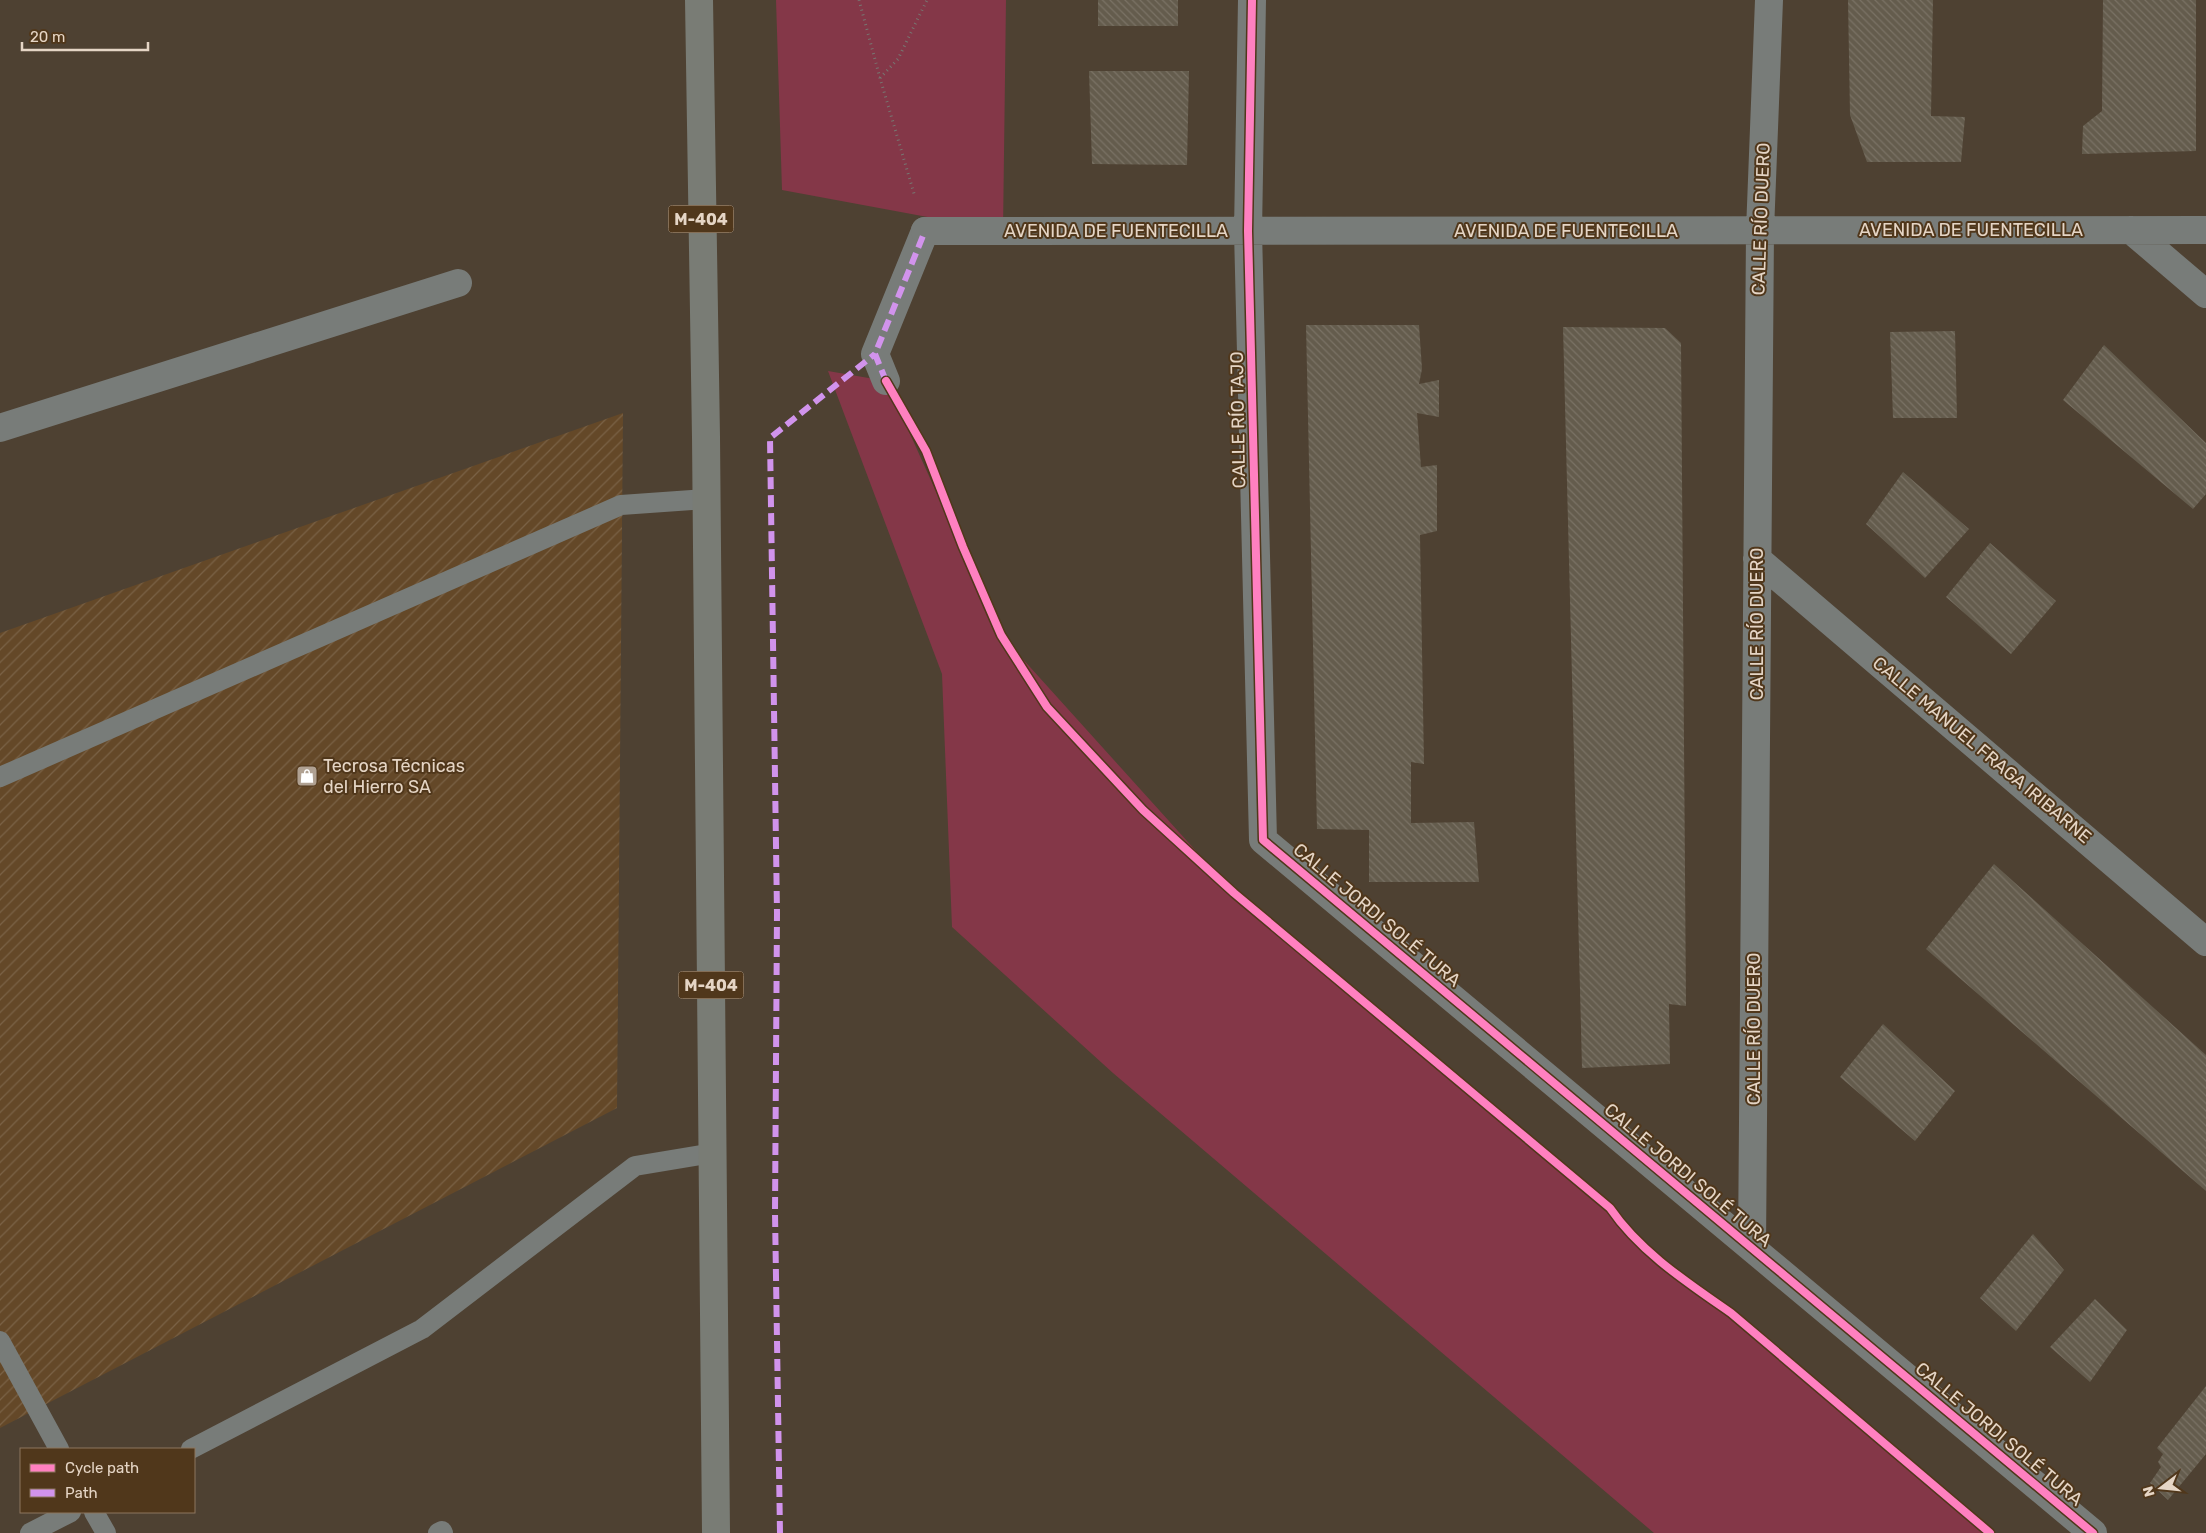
<svg xmlns="http://www.w3.org/2000/svg" width="2206" height="1533" font-family="Rubik,sans-serif">
<style>
.industrial{fill:url(#industrial-furrows)}
.green{fill:#843748}
.building{fill:url(#building-back-hatch)}
.lines{fill:none;stroke-linecap:round;stroke-linejoin:round}
.path{stroke:#777671;stroke-width:3;stroke-dasharray:1 4;stroke-linecap:butt}
.service{stroke:#787c79;stroke-width:20}
.pedestrian{stroke:#787c79;stroke-width:28}
.minor{stroke:#787c79;stroke-width:28}
.primary{stroke:#797c75;stroke-width:28}
.quiet{stroke:#d193ec;stroke-width:6;stroke-dasharray:12 6;stroke-linecap:butt}
.cycleway-casing{stroke:#50371b;stroke-width:11}
.cycleway{stroke:#ff80c0;stroke-width:8}
.labels{text-anchor:middle;stroke-width:4;stroke-linejoin:round;paint-order:stroke}
.shield{fill:#50371b;stroke:#b8a692;stroke-width:1}
.shield-label{font-size:16px;font-weight:bold;fill:#e5d5c5}
.street-label{font-size:18px;fill:#e5d5c5;stroke:#50371b}
.poi-label{font-size:18px;fill:#e5d5c5;stroke:#50371b;text-anchor:start}
</style>
<defs>
<pattern id="industrial-furrows" width="10" height="10" patternUnits="userSpaceOnUse" patternTransform="scale(1.25)"><rect width="10" height="10" fill="#644828"/><path d="M-1 1l2-2M0 10L10 0M9 11l2-2" fill="none" stroke="#7a6246"/></pattern>
<pattern id="building-back-hatch" width="6" height="6" patternUnits="userSpaceOnUse" patternTransform="scale(1.25)"><rect width="6" height="6" fill="#645c4d"/><path d="M-1 5l2 2M0 0l6 6M5-1l2 2" fill="none" stroke="#7a7265"/></pattern>
</defs>
<rect width="100%" height="100%" fill="#4e4132"/>
<!-- industrial -->
<path class="industrial" d="M623,413L617,1108L0,1428V633Z"/>
<!-- green -->
<path class="green" d="M776,0H1006L1003,231L782,190Z
M828,371L886,381L1001,635L1234,893L1610,1208C1640,1252 1688,1283 1731,1313L1990,1533H1654L1113,1073L952,927L942,674Z"/>
<!-- building -->
<path class="building" d="M1098,0H1178V26H1098Z
M1848,0H1933L1931,116L1965,117L1961,162H1867L1850,115Z
M2103,0H2196V151L2082,154L2083,126L2102,111Z
M1089,71H1189L1187,165L1092,164Z
M1306,325H1419L1422,369L1419,384L1439,380V417L1417,413L1421,467L1437,465V531L1420,535L1424,764L1411,762V823L1474,822L1479,882H1369V830L1317,829Z
M1563,327L1665,328L1681,343L1686,1006L1669,1004L1670,1064L1582,1068Z
M1955,331L1957,418H1893L1890,332Z
M2104,345L2206,443V494L2193,509L2063,400Z
M1903,472L1969,529L1925,578L1866,524Z
M1990,543L2056,601L2011,654L1946,597Z
M1994,864L2206,1055V1191L1926,949Z
M1883,1024L1955,1091L1915,1141L1840,1077Z
M2033,1234L2064,1270L2016,1331L1980,1298Z
M2095,1299L2127,1330L2090,1382L2050,1347Z
M2206,1386V1454L2168,1500L2150,1483L2161,1467L2158,1462L2163,1454L2157,1448Z"/>
<g class="lines">
<!-- path -->
<path class="path" d="M859,0L880,78L915,197
M880,78L898,59L927,0"/>
<!-- service -->
<path class="service" d="M0,777L621,505L706,499
M0,1341L59,1449
M191,1449L422,1329L635,1166L713,1153
M94,1512L106,1533
M30,1533L71,1512
M438,1533L442,1531L443,1533"/>
<!-- pedestrian -->
<path class="pedestrian" d="M886,381L875,354L925,231"/>
<!-- minor -->
<path class="minor" d="M1252,0L1248,231L1263,840L2093,1533
M2131,230L2206,294
M925,231L2206,230
M0,428L458,283
M1757,559L2206,942
M1752,1248L1760,231L1769,0"/>
<!-- primary -->
<path class="primary" d="M699,0L706,437L716,1533"/>
<!-- quiet -->
<path class="quiet" d="M886,381L875,354L925,231
M780,1533L775,1213L777,913L770,438L875,354"/>
<!-- cycleway casing -->
<g class="cycleway-casing">
<path id="cycleway" d="M1252,0L1248,231L1263,840L2093,1533
M886,381L926,451L963,547L1001,635L1047,707L1143,810L1234,893L1610,1208C1640,1252 1688,1283 1731,1313L1990,1533"/>
</g>
<!-- cycleway -->
<use href="#cycleway" class="cycleway"/>
</g>
<!-- icons -->
<defs>
<g id="shop-square" transform="scale(1.125)"><rect x="-9" y="-9" width="18" height="18" rx="4" fill="#b0a192" stroke="#50371b"/><path d="M-5-2.5h2.3a2.7 3.5 0 0 1 5.4 0H5L5.5 6h-11ZM-1.5-2.5h3a1.5 2.3 0 0 0-3 0Z" fill="#fff"/></g>
</defs>
<g fill-rule="evenodd">
<use href="#shop-square" x="307" y="776"/>
</g>
<g class="labels">
<!-- shield labels -->
<g class="shield">
<rect x="668.5" y="205.5" width="65" height="27" rx="4"/>
<rect x="678.5" y="971.5" width="65" height="27" rx="4"/>
</g>
<g class="shield-label">
<text x="701" y="225">M-404</text>
<text x="711" y="991">M-404</text>
</g>
<!-- street labels -->
<g class="street-label">
<text transform="translate(1761 219) rotate(-88)" y="6">CALLE RÍO DUERO</text>
<text x="1971" y="236">AVENIDA DE FUENTECILLA</text>
<text x="1116" y="237">AVENIDA DE FUENTECILLA</text>
<text x="1566" y="237">AVENIDA DE FUENTECILLA</text>
<text transform="translate(1238 420) rotate(-91)" y="6">CALLE RÍO TAJO</text>
<text transform="translate(1757 624) rotate(-90)" y="6">CALLE RÍO DUERO</text>
<text transform="translate(1982 750) rotate(40)" y="6">CALLE MANUEL FRAGA IRIBARNE</text>
<text transform="translate(1377 915) rotate(40)" y="6">CALLE JORDI SOLÉ TURA</text>
<text transform="translate(1754 1029) rotate(-90)" y="6">CALLE RÍO DUERO</text>
<text transform="translate(1688 1175) rotate(40)" y="6">CALLE JORDI SOLÉ TURA</text>
<text transform="translate(1999 1434) rotate(40)" y="6">CALLE JORDI SOLÉ TURA</text>
</g>
<!-- poi labels -->
<g class="poi-label">
<text x="323" y="772">Tecrosa Técnicas<tspan x="323" dy="21">del Hierro SA</tspan></text>
</g>
</g>
<!-- legend -->
<rect x="20" y="1448" width="175" height="65" fill="#50371b" stroke="#8c765f"/>
<rect x="30" y="1464" width="25" height="8" fill="#ff80c0" stroke="#8c765f"/>
<text x="65" y="1473" font-size="15" fill="#e5d5c5">Cycle path</text>
<rect x="30" y="1489" width="25" height="8" fill="#d193ec" stroke="#8c765f"/>
<text x="65" y="1498" font-size="15" fill="#e5d5c5">Path</text>
<!-- north arrow -->
<g transform="translate(2161 1488) rotate(254)" stroke="#50371b" stroke-width="4" paint-order="stroke">
<path d="M0-4L9 19L0 12L-9 19Z" fill="#e5d5c5"/>
<text y="-8" font-size="14" font-weight="bold" text-anchor="middle" fill="#e5d5c5">N</text>
</g>
<!-- scale -->
<path d="M22 42v8h126v-8" fill="none" stroke="#e5d5c5" stroke-width="2.5"/>
<text x="30" y="42" font-size="15" fill="#e5d5c5" stroke="#50371b" stroke-width="4" paint-order="stroke">20 m</text>
</svg>
